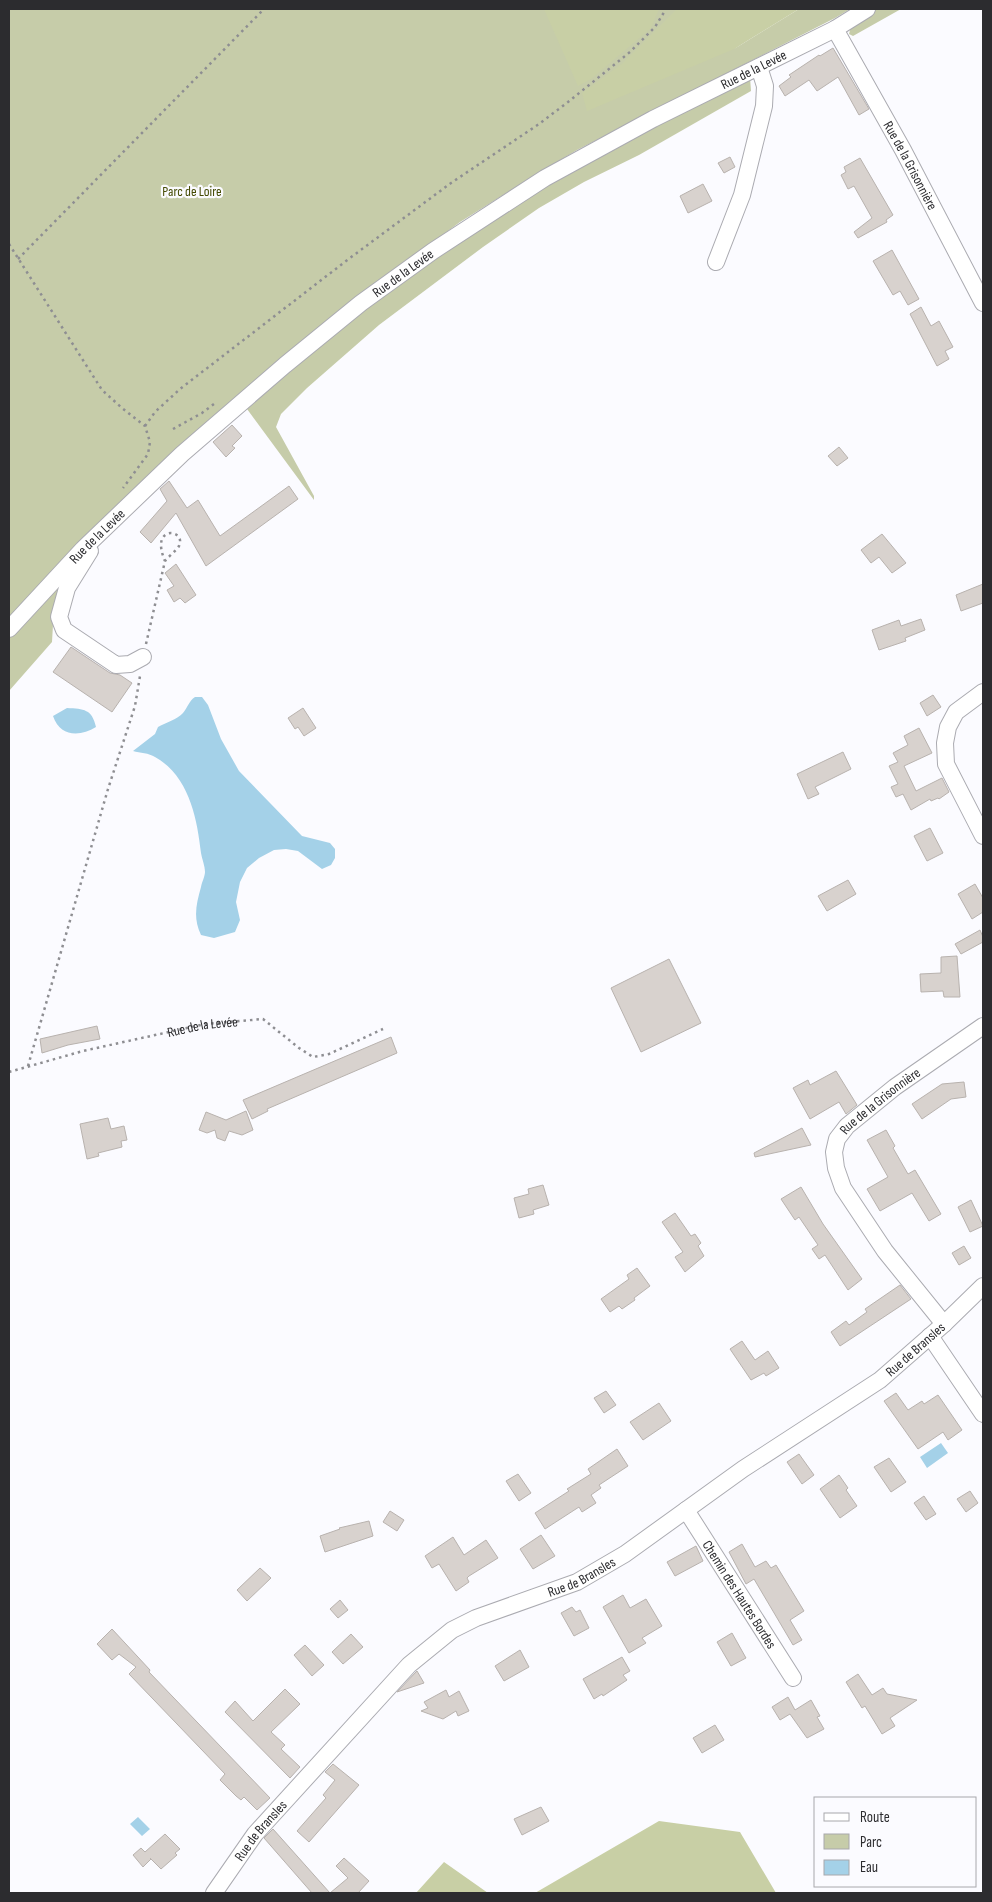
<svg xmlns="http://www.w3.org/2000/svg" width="992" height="1902" font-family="'Sofia Sans Condensed',sans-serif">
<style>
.green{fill:#c6cca9}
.forest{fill:#c8cfa5}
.water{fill:#a4d1e8}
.building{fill:#d8d2ce;stroke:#b8b2ae}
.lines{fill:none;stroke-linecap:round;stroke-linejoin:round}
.minor-casing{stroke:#ababb1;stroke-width:18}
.path{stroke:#8e8e92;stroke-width:2.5;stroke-dasharray:2.5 4;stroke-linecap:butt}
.minor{stroke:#fff;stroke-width:16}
.labels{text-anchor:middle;stroke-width:4.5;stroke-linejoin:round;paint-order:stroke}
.street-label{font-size:14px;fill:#2c2c2f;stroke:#fbfbff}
.park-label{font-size:14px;fill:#444a03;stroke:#fbfbff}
</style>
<rect width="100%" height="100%" fill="#fbfbff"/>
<!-- green -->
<path class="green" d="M9,9H792L734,49L799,9H850L835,18L577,150L527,180L460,222L338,313L9,625Z
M877,9H901L853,36L849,34L851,26Z
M750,77L751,91L639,155L584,182L539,208L483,247L379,325L307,388L281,414L276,427L314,496V500L247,409L343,325L491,219L546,184Z
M74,566L54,607L52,642L9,691V637Z"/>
<!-- forest -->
<path class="forest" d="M544,9H659L651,28L591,79L578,86Z
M677,9H799L734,49L587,111L582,93L623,63Z
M659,1821L740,1832L776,1893H535Z
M444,1862L488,1893H416Z"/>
<!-- water -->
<path class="water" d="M195,697H202L208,705L221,739L239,771L302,836L330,843L335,849V858L331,865L322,869L298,851L286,849L274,850L259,858L247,868L240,882L236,902L240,920L235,932L214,938L201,935C193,918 196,905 201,887C202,882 205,876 205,872C205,866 202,859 201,853C197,818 189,776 155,757C149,753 140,753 133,751L155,734L158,727C167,722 176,720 183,713C188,707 189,701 195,697Z
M67,708C84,709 92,709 96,727C80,737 60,737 53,716Z
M941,1443L948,1453L927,1468L920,1457Z
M138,1817L150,1829L142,1836L130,1824Z"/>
<!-- building -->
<path class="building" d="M833,48L869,109L859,115L838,77L817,91L809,80L785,96L779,86L791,77L789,75L819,55L820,56Z
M730,157L735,167L724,173L718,163Z
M860,158L893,215L886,220L887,222L858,238L854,232L872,218L854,186L848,189L841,175L846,172L844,167Z
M703,184L712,201L688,213L680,196Z
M892,250L919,299L908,305L900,291L893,295L873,261Z
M921,307L931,326L939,321L953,347L945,351L949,359L937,366L910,314Z
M232,425L242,436L232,446L235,448L226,457L213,442Z
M839,447L848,458L837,466L828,456Z
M169,481L187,508L198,500L220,536L289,486L298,499L206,566L176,513L151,543L140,532L167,501L160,489Z
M882,534L906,563L892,573L879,557L871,563L861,550Z
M176,564L196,595L185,603L180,598L174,602L167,590L174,586L165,573Z
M983,584V603L961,611L956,595Z
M921,619L925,630L905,638L906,641L879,650L872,630L899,620L901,626Z
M71,647L110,673L120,675L132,683L112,712L53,672Z
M933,695L941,707L927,716L920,703Z
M303,708L316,728L304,736L298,727L295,729L288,718Z
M919,728L932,753L904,766L916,791L942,778L949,792L939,799L938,798L931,801L930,799L911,810L903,794L896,797L891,787L898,784L889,766L898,762L893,753L908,745L904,736Z
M843,752L851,769L815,787L819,794L808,799L797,774Z
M930,828L943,853L927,861L914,836Z
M848,880L856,894L827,911L818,896Z
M975,884L983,898V912L972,919L958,894Z
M980,930L983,937V942L961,954L955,944Z
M957,956L960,997H944L943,991L921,992L920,974L941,973V957Z
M669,959L701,1023L641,1052L611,988Z
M97,1026L100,1039L68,1045L42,1053L40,1039Z
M391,1037L397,1053L267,1109L268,1111L252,1119L243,1100Z
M836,1071L857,1105L846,1114L839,1102L810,1119L793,1088L808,1080L810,1085Z
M964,1082L966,1097L951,1099L922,1119L912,1104L942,1084Z
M246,1111L253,1130L242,1135L229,1131L225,1141L217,1138L215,1130L207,1133L199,1130L206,1112L226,1120Z
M108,1118L111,1129L124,1126L127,1140L121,1141L122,1147L98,1153L99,1156L87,1159L80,1124Z
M802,1128L811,1145L755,1157L754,1153Z
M886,1130L895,1146L893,1148L908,1174L915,1170L941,1214L929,1221L912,1193L880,1211L867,1189L888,1177L867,1140Z
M543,1185L549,1205L533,1210L534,1214L519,1218L514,1198L529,1194L528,1189Z
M801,1187L823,1224L862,1279L848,1290L825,1255L819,1259L812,1249L818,1245L799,1217L795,1220L781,1199Z
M971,1200L983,1226L970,1232L958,1207Z
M675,1213L691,1236L695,1234L701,1243L698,1246L704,1256L685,1272L675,1257L683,1252L662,1222Z
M964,1246L971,1258L959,1265L952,1253Z
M637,1268L650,1286L634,1298L635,1300L622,1309L619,1306L610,1312L601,1299L629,1279L627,1275Z
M900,1285L911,1299L840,1346L831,1332L846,1321L849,1325L867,1312L865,1309Z
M742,1341L755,1360L768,1351L779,1368L766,1376L764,1373L751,1380L730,1349Z
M606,1391L616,1405L604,1413L594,1398Z
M896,1393L908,1410L922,1401L924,1404L938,1395L962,1430L948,1440L943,1432L918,1449L884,1401Z
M659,1403L671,1421L643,1440L630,1422Z
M617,1449L628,1466L599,1485L601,1488L591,1495L596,1503L582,1512L579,1507L545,1529L535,1513L569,1491L567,1489L591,1474L588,1469Z
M799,1454L814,1475L802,1484L787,1462Z
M889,1458L906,1482L891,1492L874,1467Z
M518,1474L531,1493L519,1501L506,1481Z
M839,1475L848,1488L846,1490L857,1506L840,1518L820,1489Z
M970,1491L978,1503L966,1512L957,1499Z
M924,1496L936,1514L926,1520L914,1503Z
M390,1511L404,1520L397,1531L383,1522Z
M369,1521L373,1536L325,1552L320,1536L340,1529L339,1528Z
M541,1535L555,1556L533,1569L520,1549Z
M453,1537L464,1555L486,1540L498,1558L469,1576L467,1578L469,1582L456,1591L439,1564L432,1568L425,1556Z
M742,1544L755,1567L766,1561L771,1568L776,1565L804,1611L790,1620L802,1640L793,1645L754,1579L746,1584L729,1552Z
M696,1546L703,1561L675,1576L667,1562Z
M260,1568L271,1578L247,1601L237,1590Z
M623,1595L630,1608L646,1599L662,1626L642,1638L646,1643L629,1653L603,1607Z
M340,1600L348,1610L338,1618L330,1609Z
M572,1607L576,1612L580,1610L589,1628L574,1636L561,1613Z
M112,1629L150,1670L149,1672L270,1798L257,1810L244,1797L241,1800L236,1796L220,1780L225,1774L129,1674L136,1667L119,1654L112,1660L97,1644Z
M732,1633L746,1658L731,1666L717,1642Z
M351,1634L363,1647L343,1664L332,1652Z
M305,1645L324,1665L312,1676L294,1655Z
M520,1650L529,1667L504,1681L495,1666Z
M622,1657L630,1671L623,1675L627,1680L603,1696L602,1694L594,1699L583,1679Z
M417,1671L424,1683L397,1692L416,1672Z
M858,1674L872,1695L883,1688L887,1694L917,1700L890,1718L895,1726L882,1734L865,1706L862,1708L846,1682Z
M285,1689L300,1704L271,1732L285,1745L281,1749L300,1767L290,1778L225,1712L235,1701L253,1721Z
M446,1690L449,1697L459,1691L469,1711L458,1716L456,1711L443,1719L421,1711L428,1708L424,1702Z
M788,1697L795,1710L811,1700L820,1716L817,1717L824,1729L807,1738L790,1714L780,1720L772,1707Z
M715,1725L724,1740L702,1753L693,1738Z
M333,1764L359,1785L309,1842L297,1831L326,1798L323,1795L335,1780L325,1772Z
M541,1807L549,1821L522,1835L514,1819Z
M273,1829L330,1893L348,1878L336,1866L344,1858L369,1881L358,1893H312L264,1838Z
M165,1834L180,1849L175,1853L177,1855L161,1869L150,1858L151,1859L143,1867L133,1855L141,1848L145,1852Z"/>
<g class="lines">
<!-- minor casing -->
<g class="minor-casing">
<g id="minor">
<path id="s2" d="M835,29L903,150L983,303"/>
<path d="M716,262L742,195L764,106L765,86L759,67"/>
<path d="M90,551L67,588L59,617L64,630L116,665L130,664L143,657"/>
<path id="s3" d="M9,629L83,549L182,454L285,365L361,303L433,251L545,178L653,119L835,29L867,9"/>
<path d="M983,692L956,712L948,727L945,743L946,764L983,836"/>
<path id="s4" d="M944,1324L885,1251L843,1188L836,1168L834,1152L837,1139L847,1126L895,1087L983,1026"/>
<path d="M930,1336L983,1414"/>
<path id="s5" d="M686,1510L793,1678"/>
<path id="s6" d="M214,1893L255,1834L409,1665L452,1630L476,1618L577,1582L625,1554L743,1469L880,1380L944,1324L983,1286"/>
</g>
</g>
<!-- path -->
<g class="path">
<path d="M9,244L102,390L122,408L145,426L150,442L148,454L123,488"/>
<path d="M18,259L264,9"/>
<path d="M145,426L155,412L180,389L346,261L451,183L539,124L568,102L630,52L655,27L666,9"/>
<path d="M173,429L202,413L214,404"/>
<path d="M146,644L165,561C149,524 187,529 179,546C176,551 169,556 165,561"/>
<path d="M28,1066L108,789L135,706L140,676"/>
<path id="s1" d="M9,1072L83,1051L205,1024L263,1019L299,1048L313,1057L329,1054L383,1029"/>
</g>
<!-- minor -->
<use href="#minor" class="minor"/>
</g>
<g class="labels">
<!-- street labels -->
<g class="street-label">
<text dy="5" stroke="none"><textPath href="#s3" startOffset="938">Rue de la Levée</textPath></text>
<text dy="5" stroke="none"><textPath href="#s2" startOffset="156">Rue de la Grisonnière</textPath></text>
<text dy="5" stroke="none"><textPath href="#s3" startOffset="532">Rue de la Levée</textPath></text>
<text dy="5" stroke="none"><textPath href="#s3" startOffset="128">Rue de la Levée</textPath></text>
<text dy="5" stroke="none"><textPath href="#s1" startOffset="199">Rue de la Levée</textPath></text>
<text dy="5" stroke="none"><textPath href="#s4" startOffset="278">Rue de la Grisonnière</textPath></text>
<text dy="5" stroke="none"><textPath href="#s6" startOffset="901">Rue de Bransles</textPath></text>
<text dy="5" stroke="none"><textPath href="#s6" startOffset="496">Rue de Bransles</textPath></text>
<text dy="5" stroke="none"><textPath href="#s5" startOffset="100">Chemin des Hautes Bordes</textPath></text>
<text dy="5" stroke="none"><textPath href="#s6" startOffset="78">Rue de Bransles</textPath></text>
</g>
<!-- park labels -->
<g class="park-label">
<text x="192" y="196">Parc de Loire</text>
</g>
</g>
<!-- border -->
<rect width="992" height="1902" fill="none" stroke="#2c2c2f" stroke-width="20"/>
<!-- legend -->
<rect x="814" y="1797" width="162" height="90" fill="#fbfbff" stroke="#a8a8ac"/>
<rect x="824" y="1813" width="25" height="8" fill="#ffffff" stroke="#a8a8ac"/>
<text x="860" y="1822" font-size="15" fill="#2c2c2f">Route</text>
<rect x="824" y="1834" width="25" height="15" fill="#c6cca9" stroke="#a8a8ac"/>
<text x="860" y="1847" font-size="15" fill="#2c2c2f">Parc</text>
<rect x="824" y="1860" width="25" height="15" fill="#a4d1e8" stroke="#a8a8ac"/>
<text x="860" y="1872" font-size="15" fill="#2c2c2f">Eau</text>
</svg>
